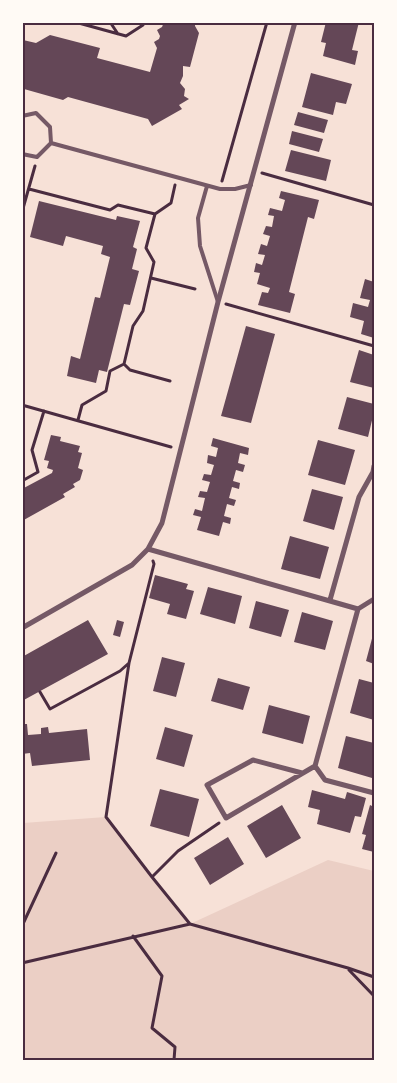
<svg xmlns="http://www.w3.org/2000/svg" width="397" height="1083" font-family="'Public Sans',sans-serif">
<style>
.green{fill:#ebcfc5}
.building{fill:#644757}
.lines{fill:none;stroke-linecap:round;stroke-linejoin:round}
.path{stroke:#4a2c40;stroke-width:3}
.service{stroke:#755966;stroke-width:4}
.minor{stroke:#755966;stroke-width:5}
.neatline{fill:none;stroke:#4a2c40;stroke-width:2}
</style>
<rect width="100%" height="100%" fill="#f7e1d7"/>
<!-- green -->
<path class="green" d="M106,817L190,924L328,860L374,871V1060H23V823Z"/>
<!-- building -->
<path class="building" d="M164,22H195V26L199,33L190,67L183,66V76L180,83L185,89L184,96L189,99L179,105L182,109L152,126L148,119L68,97L63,100L24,89L22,87L23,40L36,43L50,35L100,48L97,58L150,72L157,48L154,42L159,39L160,36L157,30L162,27Z
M326,22H359L352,50L358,51L355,65L323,56L326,43L321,42Z
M311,73L352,84L346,104L336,102L333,115L302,107Z
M298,112L328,120L324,133L294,125Z
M292,131L323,139L319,152L289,144Z
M291,150L331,160L326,181L285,171Z
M281,191L319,200L314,219L308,217L289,292L295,294L290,313L258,305L262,292L268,293L270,288L257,284L260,273L254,272L256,263L262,265L265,255L258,254L261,244L267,246L270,236L263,234L266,226L272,227L274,216L268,215L270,208L282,211L285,200L279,198Z
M39,201L116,220L117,216L140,221L133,247L137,249L132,269L139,271L130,305L124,304L107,372L99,370L96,383L67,376L71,356L80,359L95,297L100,298L110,257L101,254L103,246L66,236L63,246L30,237Z
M365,279L374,282V338L361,334L364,321L350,317L353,303L368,307L370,300L360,298Z
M246,326L275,334L251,423L221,416Z
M359,350L374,355V388L350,382Z
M347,397L374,404V412L368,437L338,429Z
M51,435L61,437L60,441L80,446L78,452L82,453L78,468L83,470L80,480L73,484L75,487L63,494L65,497L22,521V489L52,473L53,470L47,468L49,461L44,460Z
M213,438L249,448L248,455L240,453L238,463L245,465L243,472L236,470L233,481L240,483L239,489L232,487L229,498L236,500L234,506L227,504L224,516L231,518L230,524L223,522L219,536L197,530L201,517L193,515L195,509L202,511L205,498L198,497L200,491L207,492L210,482L202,480L204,474L211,475L214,465L207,463L208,455L216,457L218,448L211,446Z
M318,440L355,450L345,485L308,475Z
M312,489L343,497L334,530L303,521Z
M290,536L329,547L320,579L281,569Z
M155,575L188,584L186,589L194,591L186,619L167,614L170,604L149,598Z
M208,587L242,596L235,624L200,614Z
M256,601L289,610L281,637L249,628Z
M302,612L333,621L325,650L294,642Z
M88,620L108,654L22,701V657Z
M117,620L124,622L120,637L113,635Z
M374,631V664L366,661Z
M162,657L185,663L176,697L153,691Z
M218,678L250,687L243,710L211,701Z
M359,679L374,683V720L350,713Z
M269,705L310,716L303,744L262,733Z
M22,724H27L28,735L41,734V728L48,727L49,733L87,729L90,760L32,766L30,753L22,754Z
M165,727L193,735L184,767L156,759Z
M346,736L374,743V769L372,778L338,768Z
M160,789L199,799L189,837L150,826Z
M312,790L345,799L347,792L366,798L361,817L355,816L350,833L317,824L320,810L308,807Z
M282,805L301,838L266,858L247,826Z
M370,805L374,807V852L362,849L366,835L362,834Z
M228,837L244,864L210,885L194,858Z"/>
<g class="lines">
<!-- path -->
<path class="path" d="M75,22L126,36L143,25V22
M110,22L118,34
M262,173L374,205
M222,181L267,22
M29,189L110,210L118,205L155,214
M22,212L35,166
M151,278L195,289
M226,304L374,346
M124,364L130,370L170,381
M22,405L171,447
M78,420L82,405L106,391L110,371L124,364L133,326L143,311L154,262L146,248L155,214L171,203L175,185
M22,481L38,472L32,450L44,411
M153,561L154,564L129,663L106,817L152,877L190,924
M40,692L50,709L120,671L129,663
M152,877L178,851L219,823
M22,926L56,853
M133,936L162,976L152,1028L175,1047L174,1060
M22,963L190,924L348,968L374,977
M349,970L374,996"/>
<!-- service -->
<path class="service" d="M22,116L36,113L50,127L51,143L37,157L22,154
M51,143L220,189H235L251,185
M207,186L198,218L200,246L218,302"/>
<!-- minor -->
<path class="minor" d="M148,549L358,609
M330,600L359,497L373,472L374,466
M22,628L132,565L148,549L162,523L218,302L295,22
M315,766L325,780L374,793
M302,773L253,760L207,785L226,818L315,766L358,609L374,599"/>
</g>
<!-- border -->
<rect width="397" height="1083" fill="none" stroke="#fffaf5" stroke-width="48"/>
<rect x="24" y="24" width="349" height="1035" class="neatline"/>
</svg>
